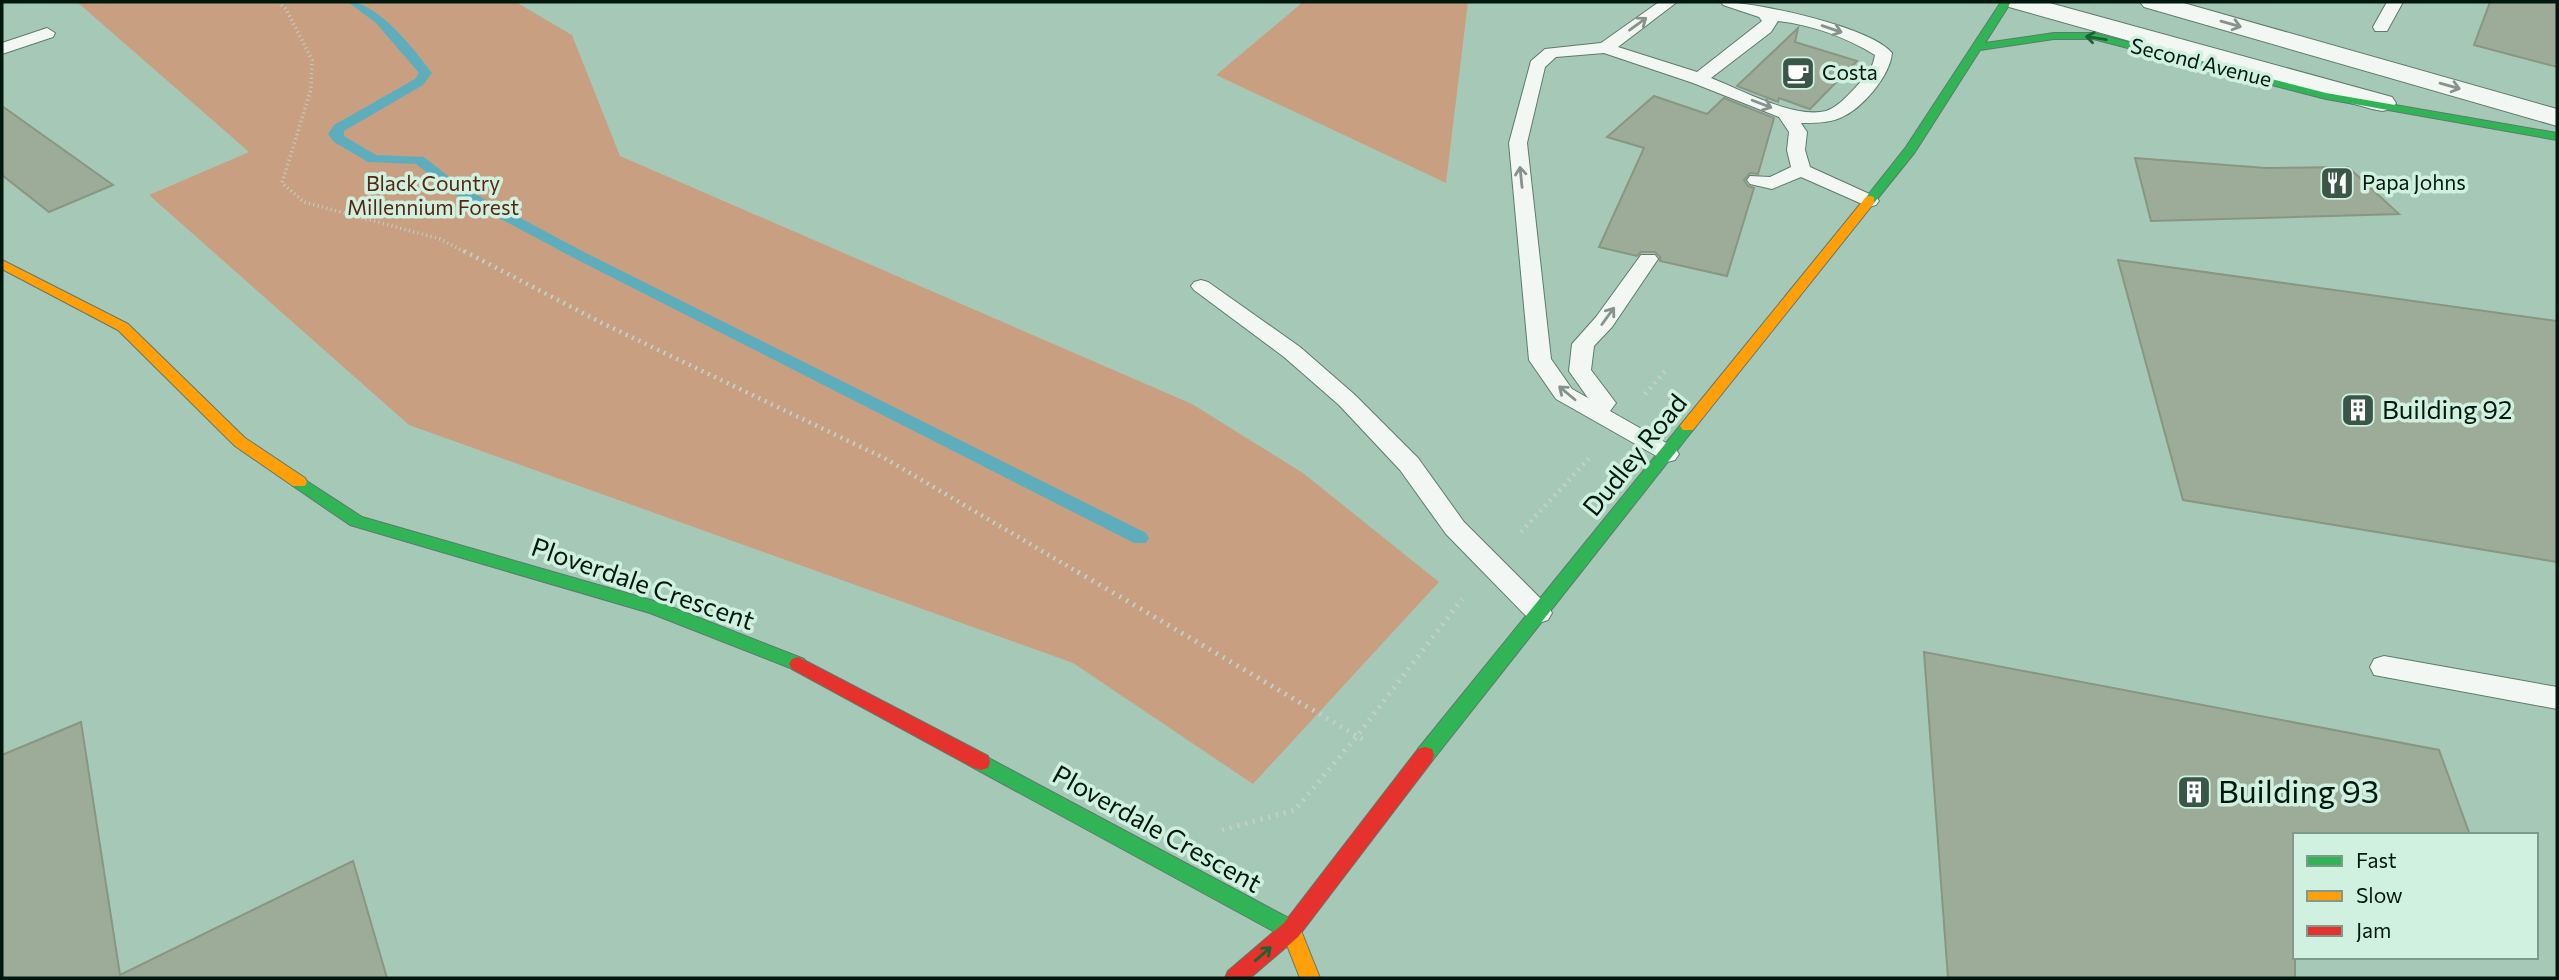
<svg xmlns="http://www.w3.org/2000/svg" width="2559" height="980" font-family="Commissioner,sans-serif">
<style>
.green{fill:#c8a081}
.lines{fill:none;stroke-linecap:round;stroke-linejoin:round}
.stream{fill:#5eadbd;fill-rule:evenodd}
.building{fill:#9dac98;stroke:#889682;stroke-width:2}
.lane-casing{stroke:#5d7a6d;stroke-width:2}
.street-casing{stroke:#5d7a6d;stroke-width:2}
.fast-casing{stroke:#5d7a6d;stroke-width:2}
.slow-casing{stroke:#5d7a6d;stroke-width:2}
.jam-casing{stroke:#5d7a6d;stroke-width:2}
.path-far2{stroke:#c3cfc9;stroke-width:3.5;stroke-dasharray:1 3.5;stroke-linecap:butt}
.path-far1{stroke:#c3cfc9;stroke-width:4.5;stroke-dasharray:2 5;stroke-linecap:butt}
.path{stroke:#c3cfc9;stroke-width:5;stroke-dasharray:2 6;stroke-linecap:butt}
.lane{fill:#f2f7f4;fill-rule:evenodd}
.street{fill:#f2f7f4;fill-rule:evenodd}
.fast{fill:#30b455;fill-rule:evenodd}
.slow{fill:#ff9f0a;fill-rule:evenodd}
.jam{fill:#e5322d;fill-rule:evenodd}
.oneway{stroke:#85938c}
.oneway2{stroke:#186631}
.labels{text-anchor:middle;stroke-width:7;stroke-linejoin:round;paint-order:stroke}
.far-street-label{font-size:21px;fill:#00180d;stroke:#d1f1e0}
.far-poi-label{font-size:21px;fill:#00180d;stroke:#d1f1e0;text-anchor:start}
.far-park-label{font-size:21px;fill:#572612;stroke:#d1f1e0}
.poi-label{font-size:26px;fill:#00180d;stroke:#d1f1e0;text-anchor:start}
.street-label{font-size:26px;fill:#00180d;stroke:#d1f1e0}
.near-poi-label{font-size:32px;fill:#00180d;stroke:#d1f1e0;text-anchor:start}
</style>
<rect width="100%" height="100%" fill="#a6c9b7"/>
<!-- green -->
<path class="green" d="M77,2H516L572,35L620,156L1192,404L1303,473L1439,582L1253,784L1073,663L409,425L149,195L249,152Z
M1303,2H1468L1446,183L1216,75Z"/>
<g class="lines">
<!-- stream -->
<path class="stream" d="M348,2C377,1 415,50 432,73L423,85L344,131V136L376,155L424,157L462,187L582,251L1146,533L1149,538L1146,543H1134L572,257L452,193L416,164L368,162L334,142L328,134L334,125L415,79L419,73L376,23Z"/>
</g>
<!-- building -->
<path class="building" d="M2490,2H2557V67L2474,45Z
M1798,28L1795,42L1857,61L1810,109L1779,98L1778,102L1737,86Z
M1654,96L1707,114L1724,98L1774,118L1758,174L1750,173L1744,180L1748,186L1754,188L1727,276L1660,261V257L1655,252H1641L1637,256L1599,247L1644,148L1607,137Z
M2,106L113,185L49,212L2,175Z
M2135,158L2266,168L2348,167L2399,214L2151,221Z
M2118,260L2557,321V562L2183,500Z
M1924,652L2439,750L2470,835H2295V978H1948Z
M81,722L120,975L353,861L387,978H2V755Z"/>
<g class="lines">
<!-- lane casing -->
<g class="lane-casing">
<path id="lane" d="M1659,2H1677L1618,47L1697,72L1762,21L1759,17L1723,5L1721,2C1756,2 1871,27 1892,53C1890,76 1862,109 1840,118C1828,123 1814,123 1801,123L1807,132L1805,150L1810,167L1876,197L1879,201L1876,205L1869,207L1801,177L1772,189L1750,184L1747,180L1750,176L1770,177L1791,167L1787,150L1789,132L1779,117L1693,83L1604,53L1556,57L1545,67L1527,143L1551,359L1572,389L1588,398L1569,371L1572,344L1596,317L1641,255H1655L1658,259L1612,327L1594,346L1591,370L1616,403L1610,411L1675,448L1679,454L1675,460L1667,462L1556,399L1529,360L1509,143L1531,61L1545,49L1601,43ZM1778,21C1812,25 1846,37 1875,55C1873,69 1865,77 1856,87C1847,96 1838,107 1826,111C1794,119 1742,90 1711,78L1771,32Z
M2387,2H2403L2387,31H2375L2373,27Z
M47,28L55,33L53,37L2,54V43Z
M1201,280L1208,282L1300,347L1355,395L1418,458L1464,522L1548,606L1552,613L1548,620L1539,623L1530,620L1446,534L1400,470L1339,405L1284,357L1194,290L1191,286L1194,282Z
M2384,656L2557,687V709L2374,675L2370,667L2374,659Z"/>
</g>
<!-- street casing -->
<g class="street-casing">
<path id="street" d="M2005,2H2046L2392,97L2396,103L2392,109L2382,111L2372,109L2009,7Z
M2140,2H2180L2557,109V126L2144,7Z"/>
</g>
<!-- fast casing -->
<g class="fast-casing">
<path id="fast" d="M2001,2H2011L1985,43L2054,33H2093L2326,93L2557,133V140L2326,99L2093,39H2054L1980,50L1915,152L1874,203H1866L1864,200L1906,147Z
M1688,421L1696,426L1693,430L1432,761L1425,763L1418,761L1416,755L1418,749L1683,422Z
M299,476L362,517L661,603L804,659L807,664L804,669L798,671L650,613L350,525L293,486L291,482Z
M981,754L1298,923L1301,930L1298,937L1291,940L1284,937L974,768L972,762L974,756Z"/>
</g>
<!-- slow casing -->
<g class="slow-casing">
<path id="slow" d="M1870,196L1874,197V203L1693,430H1683L1680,426L1683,422L1866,197Z
M2,260L128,324L245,438L305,478L307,482L305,486H293L235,446L118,330L2,269Z
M1291,920L1298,923L1320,978H1300L1281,930L1284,923Z"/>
</g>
<!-- jam casing -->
<g class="jam-casing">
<path id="jam" d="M798,657L988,756L990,762L988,768L981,770L974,768L792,669L789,664L792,659Z
M1425,747L1432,749L1434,755L1432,761L1298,937L1250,978H1225L1228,971L1284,923L1418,749Z"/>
</g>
<!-- path-far2 -->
<path class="path-far2" d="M278,2L286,9L312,60L311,89L282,183L304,202L440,239L467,253"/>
<!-- path-far1 -->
<path class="path-far1" d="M464,251L602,323L886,459L1081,574
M1645,394L1667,369
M1521,532L1591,456"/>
<!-- path -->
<path class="path" d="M1078,572L1367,742
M1222,830L1295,810L1357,736L1462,599"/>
<!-- lane -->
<use href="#lane" class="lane"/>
<!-- street -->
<use href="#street" class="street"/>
<!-- fast -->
<use href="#fast" class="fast"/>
<!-- slow -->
<use href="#slow" class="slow"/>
<!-- jam -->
<use href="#jam" class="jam"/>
</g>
<!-- one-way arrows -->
<defs><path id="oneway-shaft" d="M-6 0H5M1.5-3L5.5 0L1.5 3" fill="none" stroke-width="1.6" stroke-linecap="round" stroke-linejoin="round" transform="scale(1.75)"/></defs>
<g class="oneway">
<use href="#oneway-shaft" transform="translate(1638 24) rotate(-36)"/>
<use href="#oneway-shaft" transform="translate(2231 24) rotate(16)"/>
<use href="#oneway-shaft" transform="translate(1832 29) rotate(19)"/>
<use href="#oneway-shaft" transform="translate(2450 86) rotate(16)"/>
<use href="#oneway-shaft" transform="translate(1762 104) rotate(21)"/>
<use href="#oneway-shaft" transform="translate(1521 177) rotate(-96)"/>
<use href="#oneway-shaft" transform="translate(1608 316) rotate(-54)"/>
<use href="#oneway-shaft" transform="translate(1567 393) rotate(-140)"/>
</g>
<g class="oneway2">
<use href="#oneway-shaft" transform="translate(2096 38) rotate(-171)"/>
<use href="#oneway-shaft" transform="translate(1263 954) rotate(-41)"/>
</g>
<!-- icons -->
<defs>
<g id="cafe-square" transform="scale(1.75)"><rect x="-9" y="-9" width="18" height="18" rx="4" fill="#3a5648" stroke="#d1f1e0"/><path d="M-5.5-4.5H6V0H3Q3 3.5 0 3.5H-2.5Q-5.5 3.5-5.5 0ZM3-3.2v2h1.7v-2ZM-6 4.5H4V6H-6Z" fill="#fff"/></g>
<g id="restaurant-square" transform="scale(1.75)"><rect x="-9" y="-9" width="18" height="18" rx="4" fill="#3a5648" stroke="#d1f1e0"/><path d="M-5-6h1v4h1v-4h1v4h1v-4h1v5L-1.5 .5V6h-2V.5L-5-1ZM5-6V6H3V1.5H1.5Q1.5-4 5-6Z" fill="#fff"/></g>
<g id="building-square" transform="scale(1.75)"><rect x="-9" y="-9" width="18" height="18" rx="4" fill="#3a5648" stroke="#d1f1e0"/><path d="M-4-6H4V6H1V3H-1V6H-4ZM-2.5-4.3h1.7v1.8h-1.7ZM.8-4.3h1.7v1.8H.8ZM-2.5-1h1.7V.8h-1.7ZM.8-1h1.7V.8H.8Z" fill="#fff"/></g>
</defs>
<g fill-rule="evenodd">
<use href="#cafe-square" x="1798" y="73"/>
<use href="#restaurant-square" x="2337" y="183"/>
<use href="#building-square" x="2358" y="410"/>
<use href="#building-square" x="2194" y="792"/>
</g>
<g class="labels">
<!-- far-street labels -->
<g class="far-street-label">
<text transform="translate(2201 63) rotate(14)" y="7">Second Avenue</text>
</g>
<!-- far-poi labels -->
<g class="far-poi-label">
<text x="1822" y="80">Costa</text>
<text x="2362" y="190">Papa Johns</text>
</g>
<!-- far-park labels -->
<g class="far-park-label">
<text x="433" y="191">Black Country<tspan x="433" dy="24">Millennium Forest</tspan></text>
</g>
<!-- poi labels -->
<g class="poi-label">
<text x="2382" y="419">Building 92</text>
</g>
<!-- street labels -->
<g class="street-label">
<text transform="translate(1635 455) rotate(-51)" y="9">Dudley Road</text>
<text transform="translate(643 584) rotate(19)" y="9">Ploverdale Crescent</text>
<text transform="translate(1157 829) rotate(29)" y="9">Ploverdale Crescent</text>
</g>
<!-- near-poi labels -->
<g class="near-poi-label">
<text x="2218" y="803">Building 93</text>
</g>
</g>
<!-- border -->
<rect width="2559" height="980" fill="none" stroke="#00180d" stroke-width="7"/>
<!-- legend -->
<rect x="2293" y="833" width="245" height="126" fill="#d1f1e0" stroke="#7d9a8c" stroke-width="2"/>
<rect x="2307" y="856" width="35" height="10" fill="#30b455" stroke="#7d9a8c" stroke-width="2"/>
<text x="2356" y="868" font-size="21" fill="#00180d">Fast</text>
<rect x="2307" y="891" width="35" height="10" fill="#ff9f0a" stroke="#7d9a8c" stroke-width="2"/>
<text x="2356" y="903" font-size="21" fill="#00180d">Slow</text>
<rect x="2307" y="926" width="35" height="10" fill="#e5322d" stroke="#7d9a8c" stroke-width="2"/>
<text x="2356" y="938" font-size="21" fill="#00180d">Jam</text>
</svg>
